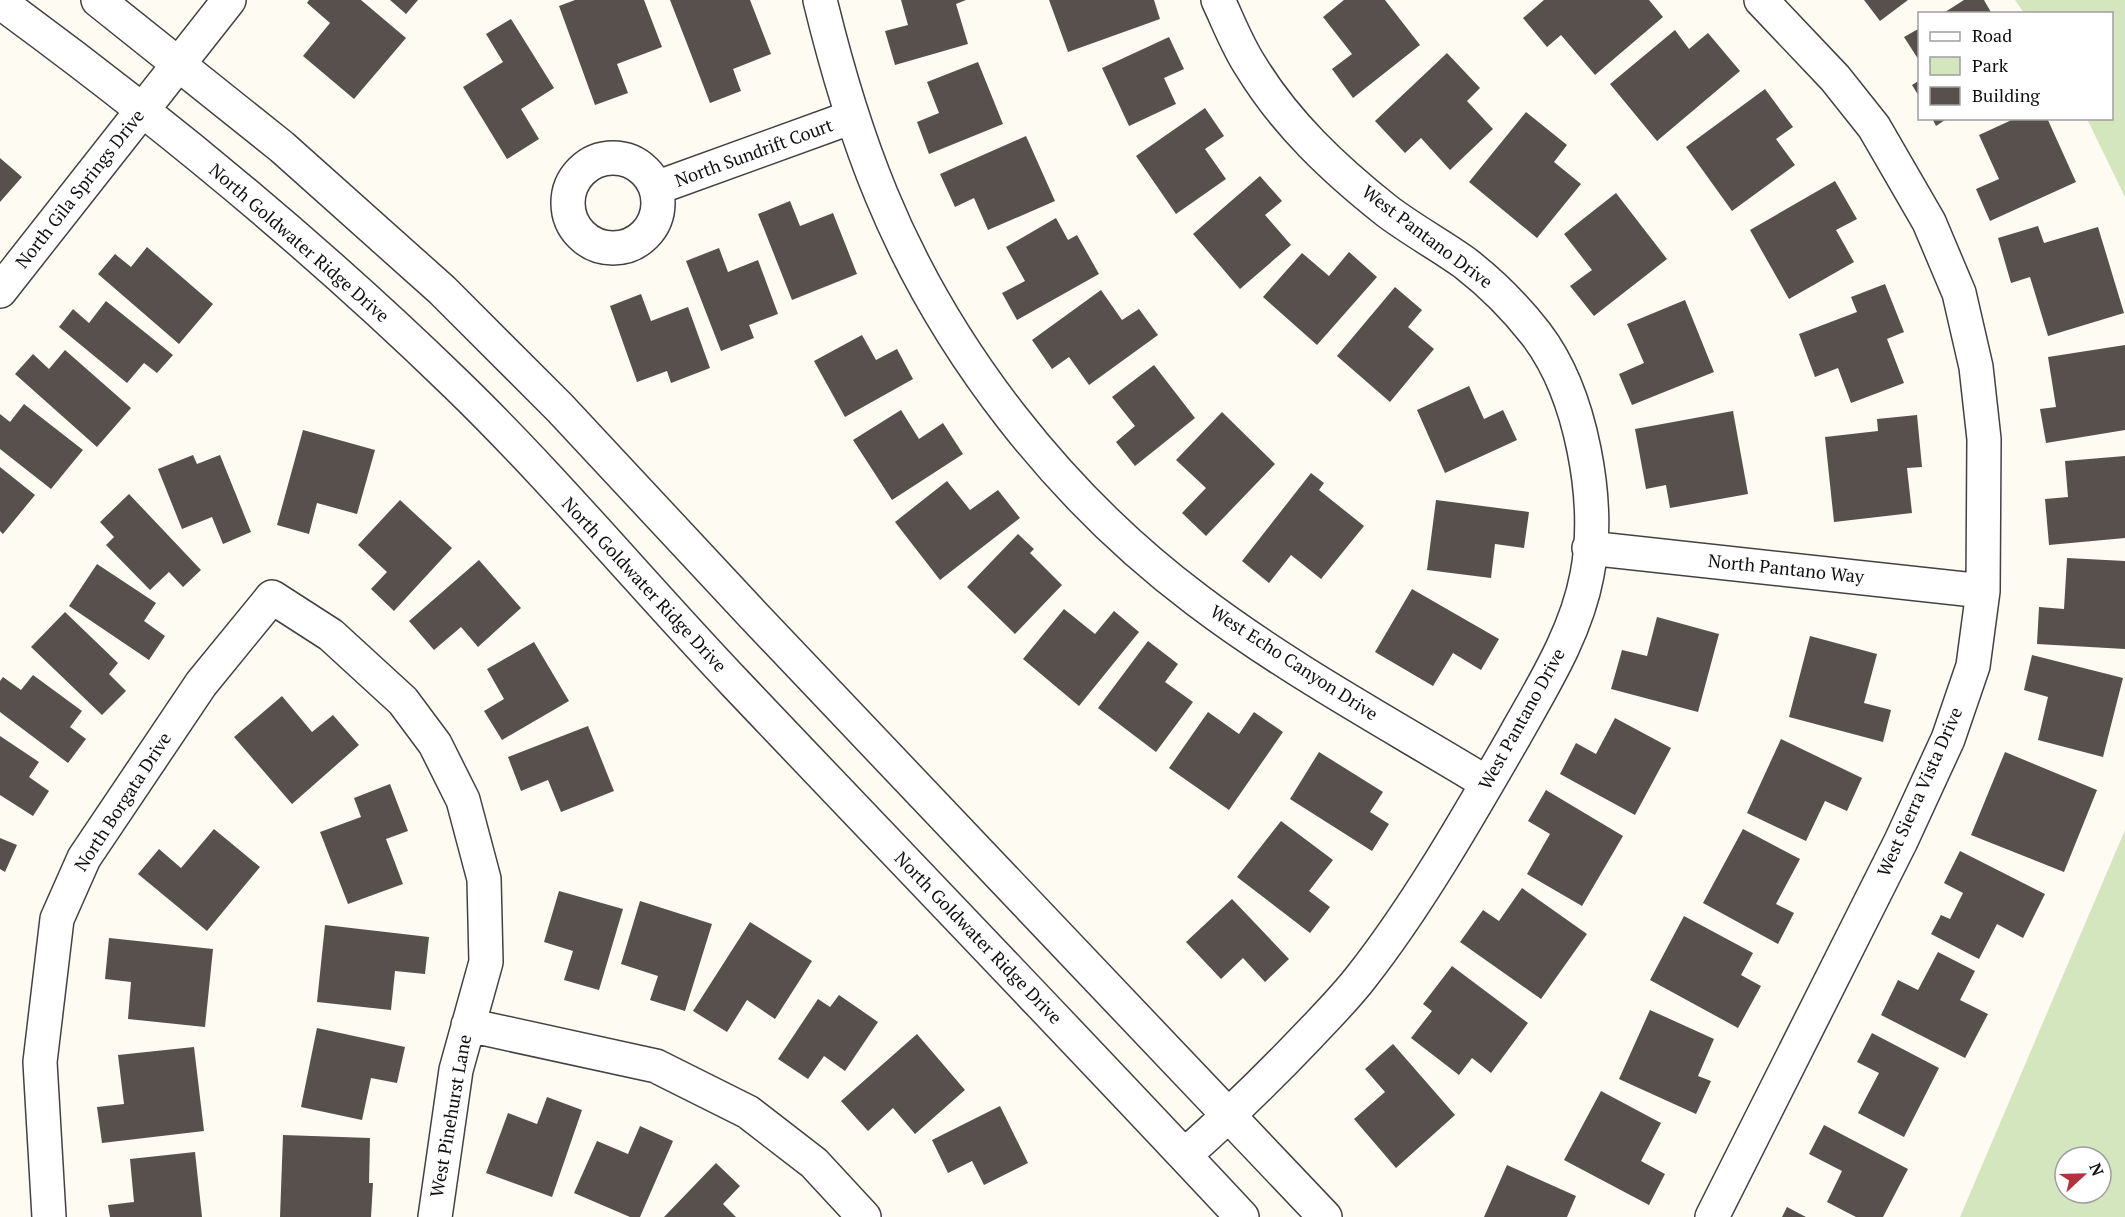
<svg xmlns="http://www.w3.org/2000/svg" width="2125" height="1217" font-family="'PT Serif',serif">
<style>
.green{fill:#d4e6be;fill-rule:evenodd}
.building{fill:#57504c}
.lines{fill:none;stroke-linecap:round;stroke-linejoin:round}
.minor-casing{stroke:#424242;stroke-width:36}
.minor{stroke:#fff;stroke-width:33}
.labels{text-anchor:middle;stroke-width:6;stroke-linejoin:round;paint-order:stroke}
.street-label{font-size:18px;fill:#0f0f0f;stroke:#fff}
</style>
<rect width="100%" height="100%" fill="#fefbf2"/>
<!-- green -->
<path class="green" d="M2015,0H2125V197L2087,119L2112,118V14L2024,13Z
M2125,830V1217H1960ZM2065,1157H2101V1193H2065Z"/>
<!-- building -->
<path class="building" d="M309,0H361L406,38L354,99L303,56L330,23L307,3Z
M390,0H418L406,14Z
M575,0H644L662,47L617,64L628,93L595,105L559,6Z
M670,0H750L771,54L733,69L741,91L710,103Z
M901,0H966L956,4L968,44L895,65L885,31L908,25Z
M1049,0H1154L1160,19L1068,52Z
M1344,0H1385L1420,45L1353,98L1332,69L1352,54L1323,17Z
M1544,0H1649L1663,17L1595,75L1561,35L1547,47L1523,18Z
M1864,0H1908L1880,21Z
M1964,0H1984L1992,14H1942Z
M511,19L554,88L521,109L539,139L507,159L463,87L503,62L486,34Z
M1920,28V62L1904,37Z
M1675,30L1689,49L1708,33L1740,71L1657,141L1610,84Z
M1169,37L1184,69L1164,78L1176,104L1129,126L1102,68Z
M1447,53L1480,88L1467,101L1493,129L1450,170L1421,138L1405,153L1375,121Z
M978,62L1003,124L929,154L917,122L939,113L927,82Z
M1920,80V98L1912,85Z
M1765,89L1793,127L1776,139L1795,165L1732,211L1686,147Z
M1205,108L1224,136L1205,149L1226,179L1176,214L1136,156Z
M1526,112L1567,145L1554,162L1581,184L1537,238L1469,182Z
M1932,118H1948L1936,126Z
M2016,118H2047L2076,182L1990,221L1976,189L1999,179L1979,135Z
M1026,136L1055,201L988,230L974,198L955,207L940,174Z
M0,158L22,177L0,202Z
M1260,176L1282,201L1265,215L1291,245L1240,289L1193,234Z
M1835,181L1857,219L1836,230L1854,262L1789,299L1750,230Z
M1616,193L1667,259L1594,316L1570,286L1592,270L1564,234Z
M790,201L800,226L833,213L857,274L792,300L758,214Z
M1056,218L1068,240L1077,235L1099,274L1017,320L1002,293L1025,281L1006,247Z
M2038,226L2044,243L2098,227L2124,313L2048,336L2030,277L2011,283L1998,238Z
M147,247L213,304L179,344L98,274L115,254L131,267Z
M719,248L728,272L758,260L778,314L749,325L754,338L721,351L686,261Z
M1349,252L1377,277L1317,345L1263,297L1302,253L1329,276Z
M1885,284L1904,332L1887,339L1904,383L1851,403L1838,368L1815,377L1799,334L1857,312L1851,297Z
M1395,287L1422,310L1408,327L1434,349L1390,402L1337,356Z
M1101,290L1122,320L1139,309L1158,335L1089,385L1069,357L1052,369L1032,340Z
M641,294L651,321L688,307L710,368L671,383L667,371L637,382L610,306Z
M1685,300L1714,372L1632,405L1619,374L1644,363L1627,324Z
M106,301L173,355L157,373L144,363L127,383L59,327L73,309L89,323Z
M862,335L876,360L897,349L913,379L845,417L814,361Z
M2125,345V430L2046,443L2040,409L2056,407L2048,357Z
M65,350L131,408L97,447L15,374L33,354L49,369Z
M1154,365L1195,418L1135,466L1116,442L1135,426L1112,397Z
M1469,386L1484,419L1503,410L1517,440L1445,473L1417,410Z
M24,404L83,450L51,489L0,449V414L10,422Z
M901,410L919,439L943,423L963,454L892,500L853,440Z
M1733,411L1748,494L1670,508L1666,485L1646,489L1635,429Z
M1222,412L1275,464L1206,536L1182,513L1206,488L1176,460Z
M1917,415L1922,467L1907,468L1912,513L1834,522L1825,437L1878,431L1877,419Z
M303,430L375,450L357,514L317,503L309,534L277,525Z
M193,455L197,464L220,455L251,532L223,544L212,517L182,529L158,469Z
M2125,456V538L2049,545L2045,499L2068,497L2065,461Z
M0,467L35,495L3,534L0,531Z
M1311,473L1324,483L1319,490L1364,526L1321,579L1291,555L1269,583L1242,561Z
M947,481L970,510L998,490L1020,518L940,580L895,522Z
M129,494L201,570L183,587L169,572L150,590L106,545L114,537L100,522Z
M400,500L452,548L394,611L371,589L387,572L358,545Z
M1436,500L1529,512L1524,548L1495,544L1491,578L1427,570Z
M1018,534L1034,549L1030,553L1062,585L1015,634L967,587Z
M2067,558L2125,561V649L2037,644L2039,607L2064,609Z
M479,560L521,608L478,647L461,627L434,650L409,621Z
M97,564L156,603L144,621L165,636L149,660L69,606Z
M1412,589L1499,639L1481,670L1453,653L1433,686L1375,652Z
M1064,609L1095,634L1114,611L1139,632L1079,706L1023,659Z
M65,612L118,663L109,674L126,691L102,715L31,647Z
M1657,617L1719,634L1698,712L1611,689L1622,650L1647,656Z
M1810,636L1877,654L1864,703L1891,710L1883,742L1789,717Z
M1148,641L1178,664L1165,682L1193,702L1156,752L1098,708Z
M534,642L569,701L502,740L484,711L504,699L487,669Z
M2032,655L2123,678L2103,757L2038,740L2048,697L2024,690Z
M33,675L82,711L70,727L86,739L68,763L0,712V681L3,677L21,690Z
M282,696L312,732L333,715L359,745L292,804L234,737Z
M1208,712L1239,734L1254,712L1283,732L1229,810L1169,768Z
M1615,718L1671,748L1635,815L1560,774L1576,743L1596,754Z
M588,726L614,791L561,812L548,780L521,791L508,757Z
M0,736L39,762L29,777L49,791L33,816L0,795Z
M1781,739L1862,778L1847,811L1825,801L1806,841L1747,813Z
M1319,752L1383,792L1370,812L1389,824L1372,851L1290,799Z
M2005,752L2097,790L2064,872L1971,835Z
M390,784L408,831L386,839L403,884L348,904L320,832L361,817L354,798Z
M1546,790L1623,836L1582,906L1527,874L1550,834L1528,821Z
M1281,821L1333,860L1309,891L1330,907L1310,933L1237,877Z
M214,829L260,867L207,931L138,874L159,849L181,868Z
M1743,829L1800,859L1776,904L1794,913L1778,944L1703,903Z
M0,838L17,845L5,872L0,869Z
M1960,851L2045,894L2023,938L1997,924L1979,959L1931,934L1941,915L1950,919L1963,893L1944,883Z
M1522,888L1587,934L1541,999L1460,942L1483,910L1499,921Z
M559,891L623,909L599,990L564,980L573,951L544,942Z
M1232,899L1289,959L1265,982L1243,958L1221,979L1186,942Z
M640,901L712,924L685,1011L650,1000L658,976L621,964Z
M1684,916L1753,953L1741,975L1761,986L1738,1028L1650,980Z
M750,922L812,961L775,1019L747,1000L727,1032L693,1011Z
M325,925L429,937L425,974L395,971L391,1010L317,1002Z
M109,938L213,949L205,1027L128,1019L131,982L105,979Z
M1938,952L1975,971L1960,1000L1988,1014L1965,1058L1881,1015L1898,980L1918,990Z
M1452,966L1528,1023L1491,1073L1472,1058L1459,1075L1411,1038L1432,1011L1423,1004Z
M839,995L878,1022L845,1071L824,1056L808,1079L778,1059L818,999L830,1007Z
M1650,1010L1714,1039L1698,1076L1711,1081L1696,1114L1619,1079Z
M317,1028L405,1047L397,1083L371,1078L362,1120L301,1107Z
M1872,1033L1939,1068L1904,1137L1858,1113L1879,1073L1857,1062Z
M917,1034L965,1090L915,1134L893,1108L868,1131L841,1101Z
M1393,1044L1455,1115L1396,1168L1354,1119L1385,1092L1365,1069Z
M194,1047L204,1131L102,1143L97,1107L124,1104L118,1055Z
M1601,1091L1661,1123L1641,1161L1665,1174L1649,1205L1564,1160Z
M547,1097L582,1110L552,1197L486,1173L508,1113L537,1124Z
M1000,1106L1028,1163L984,1185L972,1161L948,1173L932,1140Z
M1824,1125L1908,1169L1883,1217H1856L1827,1202L1842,1171L1809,1154Z
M640,1126L673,1141L640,1217H630L574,1193L597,1141L628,1154Z
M283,1135L370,1138L369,1183H373L371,1217H280Z
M195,1152L202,1217H110L108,1205L134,1202L130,1159Z
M716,1163L740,1186L723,1204L736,1217H664Z
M1507,1165L1576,1196L1567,1217H1484Z
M1787,1207L1806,1217H1782Z"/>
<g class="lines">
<!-- minor casing -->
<g class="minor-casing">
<path id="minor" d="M98,0L282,147L442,290L560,408L754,616L1325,1217
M820,0C836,66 855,131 881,194C946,352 1060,497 1197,600C1288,669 1390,724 1487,783
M0,2C160,119 313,245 456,384C554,479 642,585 736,684C905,862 1075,1038 1242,1217
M568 203a45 45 0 1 1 90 0a45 45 0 1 1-90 0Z
M656,188L852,117
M0,291L229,0
M1589,548L1983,591
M468,1025L656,1066L748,1112L814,1163L864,1217
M1185,1155C1228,1117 1269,1077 1309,1035C1327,1016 1346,997 1362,976C1417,906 1468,817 1513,739C1542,687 1576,634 1587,575C1601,502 1582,394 1536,334C1515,307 1492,284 1465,263C1440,245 1412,230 1387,211C1334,169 1285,123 1250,65C1237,45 1228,21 1218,0
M49,1217L40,1062L57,919L84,858L201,684L272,597L331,635L403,701L435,744L463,800L484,879L486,962L456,1070L435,1217
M1712,1217L1901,841L1948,739L1973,666L1983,591L1984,439L1976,367L1959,293L1929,222L1874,127L1835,78L1761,0"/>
</g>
<!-- minor -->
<use href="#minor" class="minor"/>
</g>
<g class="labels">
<!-- street labels -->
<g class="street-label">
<text transform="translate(754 153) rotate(-20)" y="6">North Sundrift Court</text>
<text transform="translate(80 189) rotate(-52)" y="6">North Gila Springs Drive</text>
<text transform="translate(1427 237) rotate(37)" y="6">West Pantano Drive</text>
<text transform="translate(299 243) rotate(41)" y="6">North Goldwater Ridge Drive</text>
<text transform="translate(1786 569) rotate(6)" y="6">North Pantano Way</text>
<text transform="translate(644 585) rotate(47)" y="6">North Goldwater Ridge Drive</text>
<text transform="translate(1294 663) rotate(33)" y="6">West Echo Canyon Drive</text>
<text transform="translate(1522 719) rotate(-61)" y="6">West Pantano Drive</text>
<text transform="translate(1920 792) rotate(-66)" y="6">West Sierra Vista Drive</text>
<text transform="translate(123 802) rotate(-57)" y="6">North Borgata Drive</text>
<text transform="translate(978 938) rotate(46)" y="6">North Goldwater Ridge Drive</text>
<text transform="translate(451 1116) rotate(-80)" y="6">West Pinehurst Lane</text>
</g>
</g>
<!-- legend -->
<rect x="1918" y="12" width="195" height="108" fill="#ffffff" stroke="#9f9f9f" stroke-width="1.5"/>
<rect x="1930" y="32" width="30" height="9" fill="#ffffff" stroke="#9f9f9f" stroke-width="1.5"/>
<text x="1972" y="42" font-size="18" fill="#0f0f0f">Road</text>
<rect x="1930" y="57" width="30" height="18" fill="#d4e6be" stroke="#9f9f9f" stroke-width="1.5"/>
<text x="1972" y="72" font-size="18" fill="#0f0f0f">Park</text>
<rect x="1930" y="87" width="30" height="18" fill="#57504c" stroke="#9f9f9f" stroke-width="1.5"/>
<text x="1972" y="102" font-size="18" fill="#0f0f0f">Building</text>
<!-- north arrow -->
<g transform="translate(2083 1175) rotate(68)"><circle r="28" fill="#ffffff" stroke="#9f9f9f" stroke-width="1.5"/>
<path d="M0-4.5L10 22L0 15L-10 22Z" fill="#b4323d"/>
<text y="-9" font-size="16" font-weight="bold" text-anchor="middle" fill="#0f0f0f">N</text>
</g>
</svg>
